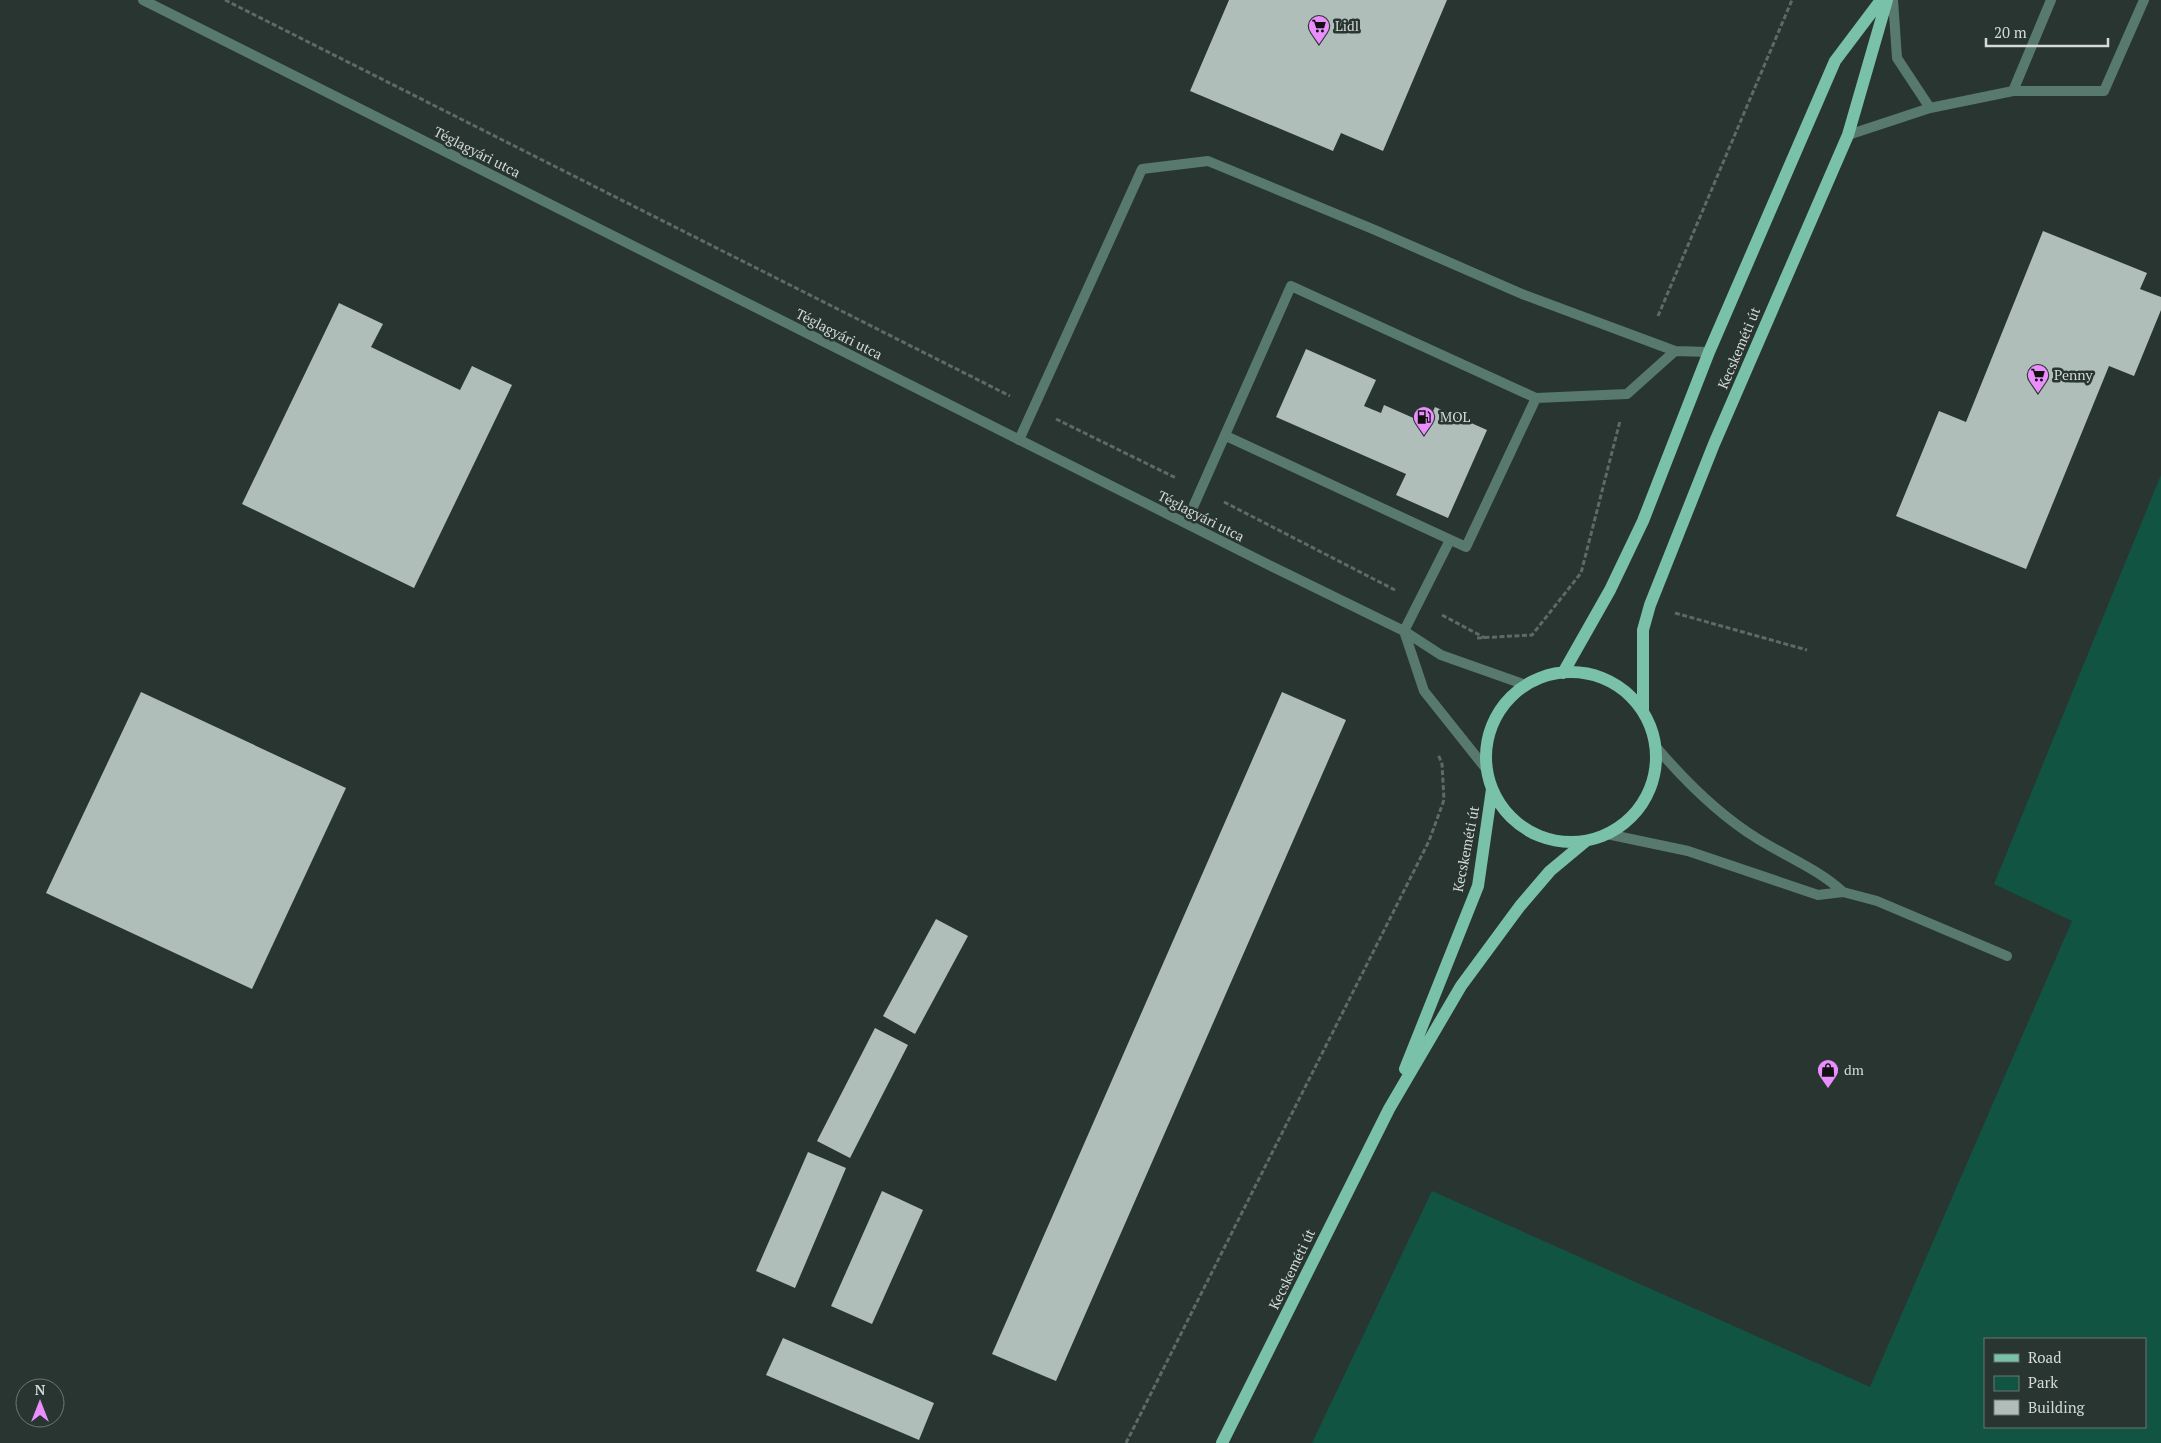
<svg xmlns="http://www.w3.org/2000/svg" width="2161" height="1443" font-family="'PT Serif',serif">
<style>
.green{fill:#125442;fill-rule:evenodd}
.building{fill:#afbeb8}
.lines{fill:none;stroke-linecap:round;stroke-linejoin:round}
.path{stroke:#5f6965;stroke-width:3;stroke-dasharray:5 2.5;stroke-linecap:butt}
.service{stroke:#587a6e;stroke-width:10}
.tertiary{stroke:#587a6e;stroke-width:10}
.primary{stroke:#79c1a9;stroke-width:12}
.labels{text-anchor:middle;stroke-width:5;stroke-linejoin:round;paint-order:stroke}
.poi-label{font-size:14px;fill:#d3dad7;stroke:#293530;text-anchor:start}
.street-label{font-size:14px;fill:#d3dad7;stroke:#293530}
</style>
<rect width="100%" height="100%" fill="#293530"/>
<!-- green -->
<path class="green" d="M2161,475V1443H1312L1432,1191L1870,1387L2072,921L1994,884ZM1985,1339H2145V1427H1985Z"/>
<!-- building -->
<path class="building" d="M1229,0H1447L1383,151L1341,133L1333,151L1190,91Z
M2043,231L2147,273L2140,289L2161,297V310L2134,376L2109,366L2026,569L1896,516L1939,411L1966,422Z
M339,303L383,324L371,347L460,390L472,366L512,385L414,588L242,504Z
M1306,349L1376,380L1364,406L1381,413L1384,405L1427,424L1435,407L1487,430L1448,518L1396,495L1406,474L1276,417Z
M141,692L346,788L252,989L46,893Z
M1282,692L1346,720L1056,1381L992,1354Z
M936,919L968,936L915,1034L883,1016Z
M875,1028L908,1045L850,1158L817,1141Z
M808,1152L846,1168L795,1288L756,1271Z
M882,1191L923,1210L872,1324L831,1306Z
M783,1338L934,1403L919,1440L766,1375Z"/>
<g class="lines">
<!-- path -->
<path class="path" d="M225,0L1010,396
M1658,316L1792,0
M1056,419L1176,478
M1224,502L1395,590
M1675,613L1807,650
M1442,615L1485,638
M1477,638L1532,635L1581,573L1620,421
M1126,1443L1429,841L1444,800L1442,764L1438,754"/>
<!-- service -->
<path class="service" d="M1893,0L1897,58L1930,108
M2013,91L2051,0
M1848,135L1930,108L2013,91H2104L2144,0
M1226,436L1466,547L1536,398
M1019,440L1142,169L1208,161L1375,230L1522,294L1675,351L1709,352
M1186,523L1291,286L1536,398L1627,394L1675,351
M1404,631L1450,540
M1656,747C1685,781 1719,815 1758,839C1787,857 1818,869 1843,892
M1607,834L1688,851L1818,895L1843,892L1877,901L2007,956"/>
<!-- tertiary -->
<path class="tertiary" d="M143,0L1273,567L1404,631L1441,655L1526,685
M1404,631L1424,691L1487,770"/>
<!-- primary -->
<path class="primary" d="M1486 757a85 85 0 1 1 170 0a85 85 0 1 1-170 0Z
M1563,673L1610,590L1643,521L1709,352L1835,61L1881,0
M1643,712V630L1650,605L1714,444L1848,135L1887,0
M1405,1069L1478,886L1492,789
M1222,1443L1389,1109L1461,986L1520,906L1550,871L1586,841"/>
</g>
<!-- icons -->
<defs>
<g id="supermarket-pin" transform="scale(1.125)"><path d="M0 17L-7.5 6A9.5 9.5 0 1 1 7.5 6Z" fill="#ea8dfd" stroke="#293530"/><path d="M-6-5.5h2.5l.6 2H6L4.5 2H-2.5L-4.4-4H-6ZM-1.5 3.2a1.3 1.3 0 1 0 .1 0ZM3 3.2a1.3 1.3 0 1 0 .1 0Z" fill="#111"/></g>
<g id="fuel-pin" transform="scale(1.125)"><path d="M0 17L-7.5 6A9.5 9.5 0 1 1 7.5 6Z" fill="#ea8dfd" stroke="#293530"/><path d="M-5.5-6h7V0h2V4h1.3V-2.5L3-4.5l.8-.8L6-3V5H2.5V1h-1V6h-7ZM-4.2-4.7v3.2H.2V-4.7Z" fill="#111"/></g>
<g id="shop-pin" transform="scale(1.125)"><path d="M0 17L-7.5 6A9.5 9.5 0 1 1 7.5 6Z" fill="#ea8dfd" stroke="#293530"/><path d="M-5-2.5h2.3a2.7 3.5 0 0 1 5.4 0H5L5.5 6h-11ZM-1.5-2.5h3a1.5 2.3 0 0 0-3 0Z" fill="#111"/></g>
</defs>
<g fill-rule="evenodd">
<use href="#supermarket-pin" x="1319" y="26"/>
<use href="#supermarket-pin" x="2038" y="375"/>
<use href="#fuel-pin" x="1424" y="417"/>
<use href="#shop-pin" x="1828" y="1070"/>
</g>
<g class="labels">
<!-- poi labels -->
<g class="poi-label">
<text x="1335" y="31">Lidl</text>
<text x="2054" y="380">Penny</text>
<text x="1440" y="422">MOL</text>
<text x="1844" y="1075">dm</text>
</g>
<!-- street labels -->
<g class="street-label">
<text transform="translate(477 152) rotate(27)" y="5">Téglagyári utca</text>
<text transform="translate(839 334) rotate(27)" y="5">Téglagyári utca</text>
<text transform="translate(1739 348) rotate(-67)" y="5">Kecskeméti út</text>
<text transform="translate(1201 516) rotate(27)" y="5">Téglagyári utca</text>
<text transform="translate(1466 849) rotate(-79)" y="5">Kecskeméti út</text>
<text transform="translate(1292 1269) rotate(-64)" y="5">Kecskeméti út</text>
</g>
</g>
<!-- legend -->
<rect x="1984" y="1338" width="162" height="90" fill="#293530" stroke="#6d7773"/>
<rect x="1994" y="1354" width="25" height="8" fill="#79c1a9" stroke="#6d7773"/>
<text x="2028" y="1363" font-size="15" fill="#d3dad7">Road</text>
<rect x="1994" y="1376" width="25" height="15" fill="#125442" stroke="#6d7773"/>
<text x="2028" y="1388" font-size="15" fill="#d3dad7">Park</text>
<rect x="1994" y="1400" width="25" height="15" fill="#afbeb8" stroke="#6d7773"/>
<text x="2028" y="1413" font-size="15" fill="#d3dad7">Building</text>
<!-- north arrow -->
<g transform="translate(40 1403)"><circle r="24" fill="#293530" stroke="#6d7773"/>
<path d="M0-4L9 19L0 12L-9 19Z" fill="#ea8dfd"/>
<text y="-8" font-size="14" font-weight="bold" text-anchor="middle" fill="#d3dad7">N</text>
</g>
<!-- scale -->
<path d="M1986 38v8h122v-8" fill="none" stroke="#d3dad7" stroke-width="2.5"/>
<text x="1994" y="38" font-size="15" fill="#d3dad7" stroke="#293530" stroke-width="4" paint-order="stroke">20 m</text>
</svg>
